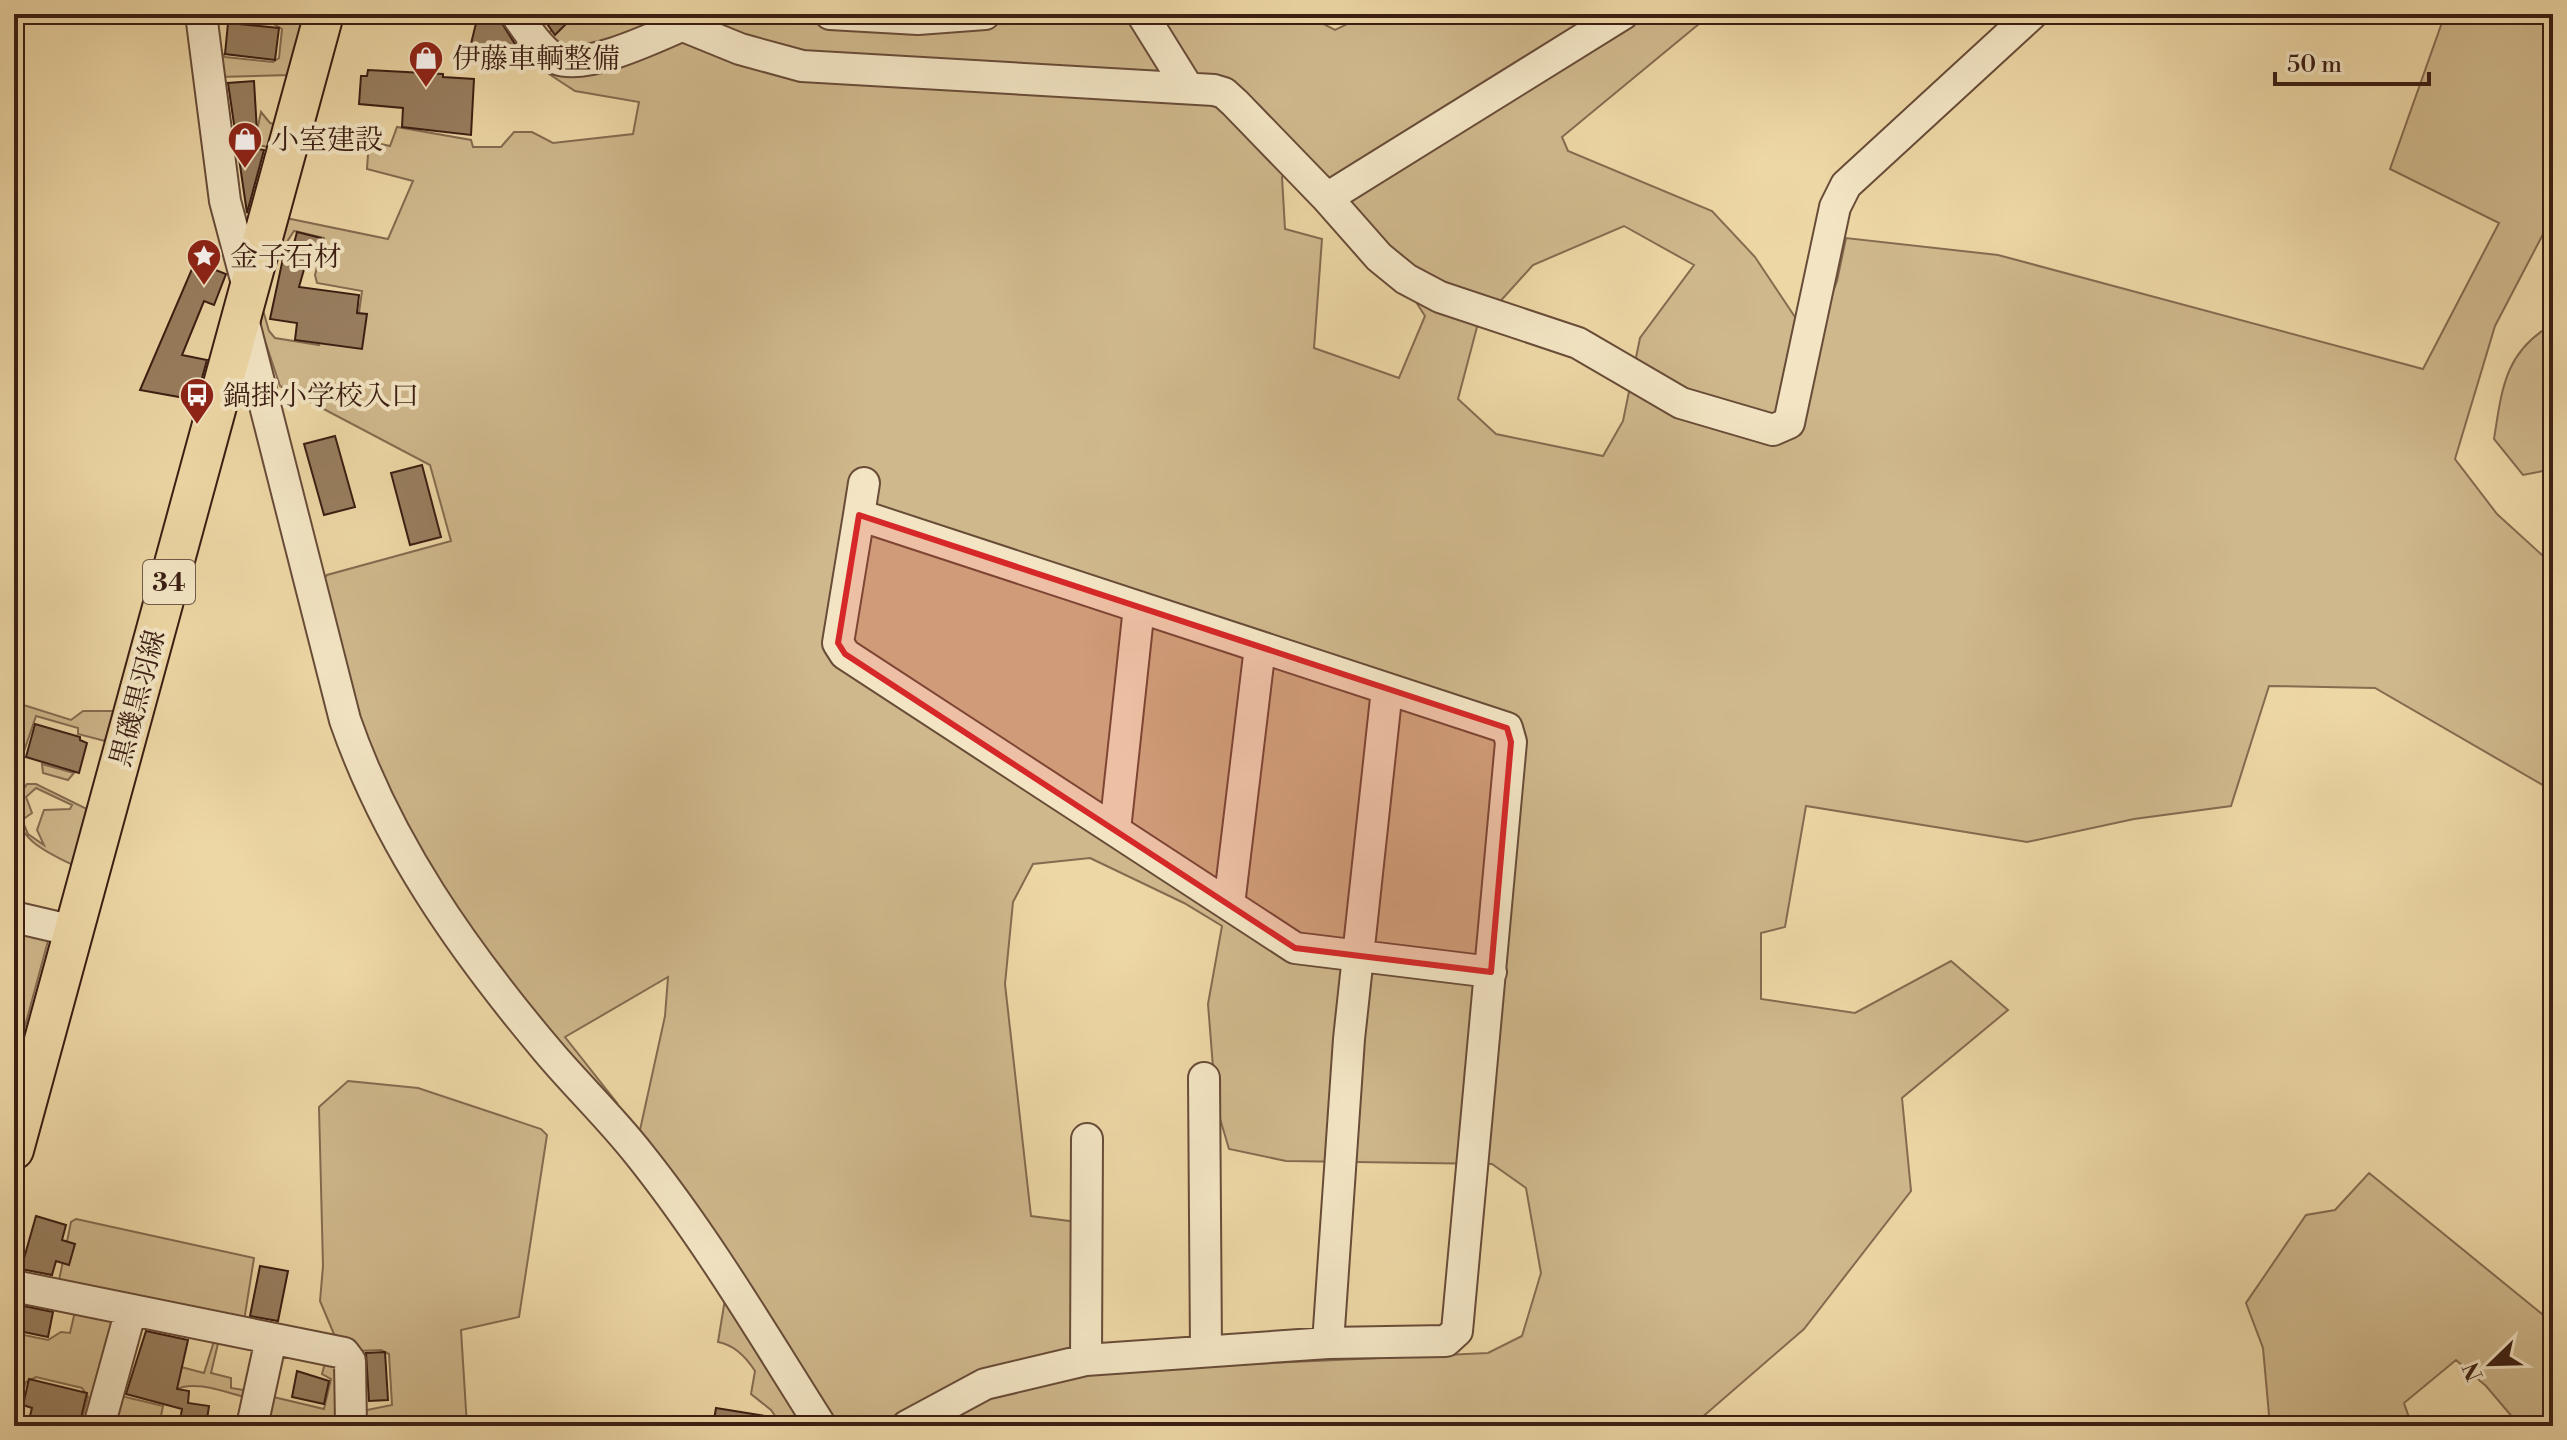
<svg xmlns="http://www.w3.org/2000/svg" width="2567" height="1440" font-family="'Libre Bodoni','Noto Serif JP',serif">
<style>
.green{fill:#cfb88c;stroke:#856b50;stroke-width:2;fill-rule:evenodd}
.building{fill:#987e5f;stroke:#3b1e13;stroke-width:2}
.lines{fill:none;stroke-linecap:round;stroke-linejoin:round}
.minor-casing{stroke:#684c38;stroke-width:34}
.major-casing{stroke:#3b1e13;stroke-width:42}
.minor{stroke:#f3e5c4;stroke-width:30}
.major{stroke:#edd7a5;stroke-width:38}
.marked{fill:#d62828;fill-opacity:0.2;stroke:#d62828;stroke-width:6;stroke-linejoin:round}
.labels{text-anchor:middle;stroke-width:8;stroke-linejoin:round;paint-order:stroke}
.shield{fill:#f3e5c4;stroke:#725a48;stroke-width:2}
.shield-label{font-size:26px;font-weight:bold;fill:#3b1e13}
.poi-label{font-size:28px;fill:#3b1e13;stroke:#f3e5c4;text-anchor:start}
.street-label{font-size:28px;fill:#3b1e13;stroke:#f3e5c4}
</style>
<rect width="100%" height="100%" fill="#edd7a5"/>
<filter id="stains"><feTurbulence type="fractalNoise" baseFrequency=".0025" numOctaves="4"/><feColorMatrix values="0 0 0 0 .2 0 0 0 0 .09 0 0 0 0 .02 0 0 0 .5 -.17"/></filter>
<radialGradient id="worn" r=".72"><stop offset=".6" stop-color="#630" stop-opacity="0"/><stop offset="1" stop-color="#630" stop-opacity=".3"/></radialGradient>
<!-- green -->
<path class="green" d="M257,14H306L290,75L219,77V49L225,57L273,62L279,58L282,29Z
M558,14H1021L1020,23L1072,14H1304L1335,30L1368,14H1711L1562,137L1568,151L1712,211L1755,257L1813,344L1837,281L1846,238L1998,255L2423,369L2499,223L2390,169L2445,14H2553V215L2495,326L2455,459L2497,514L2553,565V791L2375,688L2269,686L2231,806L2134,819L2027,842L1806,806L1785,927L1761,933V999L1855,1013L1951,961L2008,1010L1902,1098L1911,1191L1804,1329L1692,1426H833L643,1141L640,1130L665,1016L668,977L565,1037L617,1103L611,1105L481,950L371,772L322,581L327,575L451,541L430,465L280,386L260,326L263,310L269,331L275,338L319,345L324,324L357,327L362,291L317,283L315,275L324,238L294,231L285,245L274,251L281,217L388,239L413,181L367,169L368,154L338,144L340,135L390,146L397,127L471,140L473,147H501L514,132H532L553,143L633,134L639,102L575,91L549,74L548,37ZM1299,158L1389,260L1425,316L1399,378L1314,348L1322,239L1285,229L1282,177ZM1624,226L1694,265L1640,338L1623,421L1603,456L1496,434L1458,399L1477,327L1533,265ZM1090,858L1184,903L1222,926L1208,1004L1216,1105L1229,1149L1286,1161L1492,1164L1526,1188L1541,1273L1522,1336L1488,1353L1078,1372L1077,1222L1031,1216L1005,984L1013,902L1033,864Z
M261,112L270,123L278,125L271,148L231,138L233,134L256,135Z
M2553,324V469L2523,475L2494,439C2502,388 2505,351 2553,324Z
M14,702L71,720L83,711H114L105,741L78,734V728L36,716L23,754L14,758Z
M42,764L74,773L68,780L43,773Z
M27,784H36L91,811L75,866C51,854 13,839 18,807C19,799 21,791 27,784ZM36,788L72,805L70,809L44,810L37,830L44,845L28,834L22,820L32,813L26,797Z
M14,928L44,935L48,941L14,1067Z
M348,1081L418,1088L541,1129L547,1135L519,1317L461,1330L467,1426H258L265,1395L324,1409L331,1379L322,1374L327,1356L339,1359L347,1414L392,1405L389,1354L381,1350L358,1351L336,1339L320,1301L323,1266L319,1107Z
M2369,1173L2553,1323V1426H2520L2486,1386L2456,1360L2404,1403L2412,1426H2270L2263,1348L2246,1303L2306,1215L2335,1210Z
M76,1219L254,1258L244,1321L137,1303L93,1426H80L88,1397L82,1388L36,1377L26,1382L16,1415L62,1426H14V1333L48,1340L61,1332L70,1333L76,1307L57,1290L71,1222Z
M726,1293L799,1419L782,1426L771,1410L751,1394L755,1371C746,1357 735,1345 718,1342Z
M220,1335L211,1373L231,1378V1388L250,1391L248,1398C227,1393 194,1379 175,1390L154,1360L204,1373L215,1338Z
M117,1395L163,1406L159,1426H121L111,1412Z"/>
<!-- building -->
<path class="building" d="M540,14H576L555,35Z
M478,15L500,20L515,44L512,59L470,48Z
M228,23L279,28L275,60L225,54Z
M368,70L443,74V77L474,79L471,135L402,127L403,108L359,104L361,76H367Z
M254,81L258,149L264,150L247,213L228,83Z
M297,232L321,238L316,254L309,252L299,287L359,295L357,313L367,314L362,349L295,340L297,323L270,319L285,249L292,251Z
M195,262L226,274L214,305L204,301L182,355L207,360L196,400L140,390Z
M335,436L355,507L324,515L304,444Z
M422,465L441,537L410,545L391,473Z
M35,724L80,737V740L87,743L79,773L26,757Z
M36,1216L66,1225L62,1240L75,1244L69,1265L56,1261L52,1275L21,1269Z
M260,1266L288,1271L278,1321L250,1316Z
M14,1304L53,1312L48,1337L14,1330Z
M146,1331L188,1340L177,1389L189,1391L188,1403L209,1406L206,1426H179L182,1409L126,1394Z
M385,1352L388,1400L369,1401L366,1353Z
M297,1371L329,1381L324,1404L292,1397Z
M29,1379L87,1393L79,1426L30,1416L32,1408L23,1405Z
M716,1408L771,1417L770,1426H713Z"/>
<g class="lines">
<!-- minor casing -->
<g class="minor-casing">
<path id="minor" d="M201,14L225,201L250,295
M516,14C526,28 541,53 557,59C592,72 675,27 709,14
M830,14L918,19L985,14
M1142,14L1188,88
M681,25L740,49L802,66L1214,90L1224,93L1235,103L1327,198L1623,14
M1327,198L1379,257L1406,279L1440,297L1578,343L1681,403L1773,430L1789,423L1835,207L1846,185L2032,14
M243,319L345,720C388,844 462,949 546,1049C576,1085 610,1117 639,1154C707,1239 762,1333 821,1426
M859,515L864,483
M1115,830L1139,607
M1229,905L1260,647
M14,917L74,931
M1204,1078L1206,1351
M14,1286L344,1353L350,1361L351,1426
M1328,1343L1349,1039L1387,689
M1086,1360L1087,1139
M99,1426L131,1310
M252,1426L271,1339
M907,1426L985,1384L1086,1360L1328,1343L1446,1341L1457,1331L1511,742L1507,728L859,515L838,643L845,654L1295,948L1491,972"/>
</g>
<!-- major casing -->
<g class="major-casing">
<path id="major" d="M14,1150L324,14"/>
</g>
<!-- minor -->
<use href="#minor" class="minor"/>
<!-- major -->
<use href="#major" class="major"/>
</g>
<!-- marked area -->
<path class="marked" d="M859,515L1507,728L1511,742L1491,972L1295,948L845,654L838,643Z"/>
<!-- icons -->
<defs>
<g id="shop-pin" transform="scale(1.8)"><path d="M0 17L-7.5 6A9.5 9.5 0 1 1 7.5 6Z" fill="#8f2418" stroke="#f3e5c4"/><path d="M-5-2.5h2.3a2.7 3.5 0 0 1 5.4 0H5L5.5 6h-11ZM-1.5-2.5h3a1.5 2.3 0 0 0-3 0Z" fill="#fff"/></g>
<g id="sight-pin" transform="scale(1.8)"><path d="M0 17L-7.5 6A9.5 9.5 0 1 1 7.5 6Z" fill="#8f2418" stroke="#f3e5c4"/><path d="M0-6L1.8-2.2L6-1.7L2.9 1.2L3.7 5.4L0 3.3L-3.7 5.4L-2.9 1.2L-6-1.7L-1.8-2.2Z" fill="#fff"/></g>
<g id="bus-pin" transform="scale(1.8)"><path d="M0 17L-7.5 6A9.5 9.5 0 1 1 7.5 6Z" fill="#8f2418" stroke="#f3e5c4"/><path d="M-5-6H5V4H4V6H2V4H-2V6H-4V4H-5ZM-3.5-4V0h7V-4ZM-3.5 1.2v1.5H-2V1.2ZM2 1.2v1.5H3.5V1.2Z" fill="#fff"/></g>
</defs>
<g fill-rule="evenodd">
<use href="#shop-pin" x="426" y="58"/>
<use href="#shop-pin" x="245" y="139"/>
<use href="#sight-pin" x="204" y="256"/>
<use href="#bus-pin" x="197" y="395"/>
</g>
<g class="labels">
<!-- shield labels -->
<rect class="shield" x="143" y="560" width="52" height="44" rx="6"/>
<g class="shield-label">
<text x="169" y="591">34</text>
</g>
<!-- poi labels -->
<g class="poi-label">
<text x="452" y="68">伊藤車輌整備</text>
<text x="271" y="149">小室建設</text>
<text x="230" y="266">金子石材</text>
<text x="223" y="405">鍋掛小学校入口</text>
</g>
<!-- street labels -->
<g class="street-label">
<text transform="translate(137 698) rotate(-75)" y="10">黒磯黒羽線</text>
</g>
</g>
<!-- margin -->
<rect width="2567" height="1440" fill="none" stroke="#edd7a5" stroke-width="48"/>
<rect x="16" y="16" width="2535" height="1408" fill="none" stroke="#3b1e13" stroke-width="4"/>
<rect x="24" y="24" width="2519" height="1392" fill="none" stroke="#3b1e13" stroke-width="2"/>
<!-- north arrow -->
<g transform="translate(2491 1364) rotate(247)" stroke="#f3e5c4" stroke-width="6" paint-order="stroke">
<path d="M0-6L14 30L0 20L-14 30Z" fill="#3b1e13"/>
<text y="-12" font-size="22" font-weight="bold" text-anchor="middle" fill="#3b1e13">N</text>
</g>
<!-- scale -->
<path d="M2275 72v12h154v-12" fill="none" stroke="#3b1e13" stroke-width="4"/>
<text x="2287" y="72" font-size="24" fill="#3b1e13" stroke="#f3e5c4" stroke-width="6" paint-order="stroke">50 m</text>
<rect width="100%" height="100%" filter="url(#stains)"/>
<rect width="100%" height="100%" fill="url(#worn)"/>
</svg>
